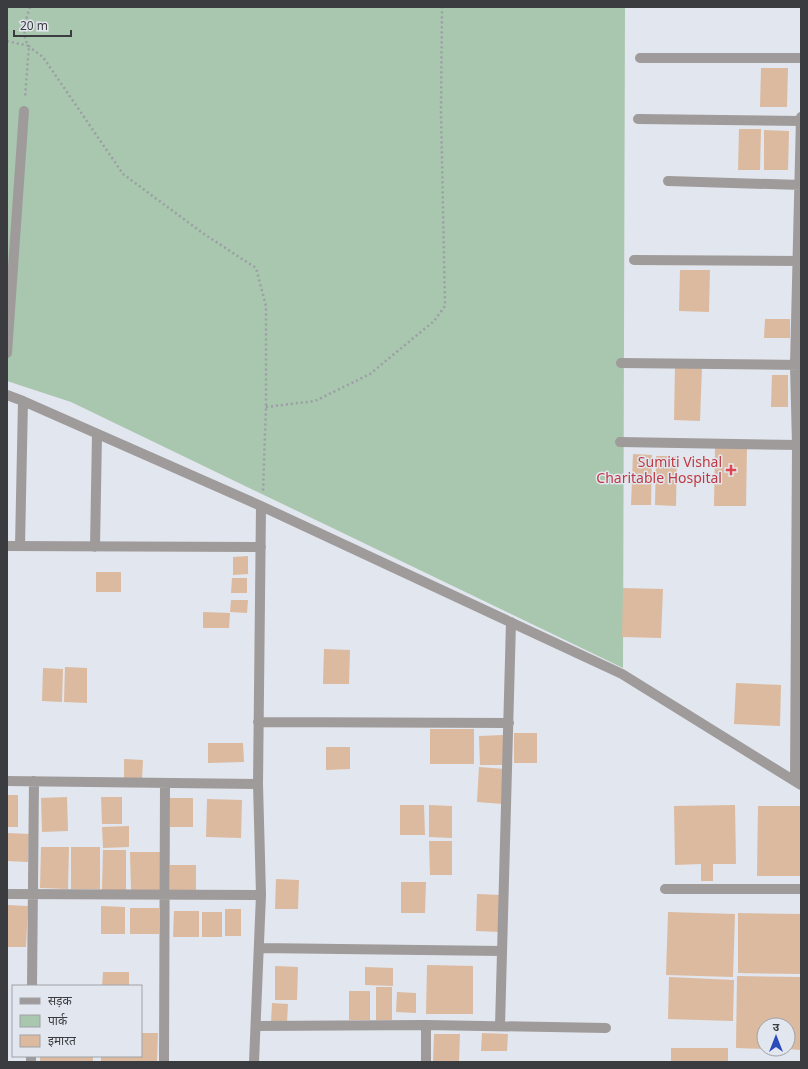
<svg xmlns="http://www.w3.org/2000/svg" width="808" height="1069" font-family="'Noto Sans','Noto Sans Devanagari',sans-serif">
<style>
.green{fill:#a9c6af}
.building{fill:#dcba9f}
.lines{fill:none;stroke-linecap:round;stroke-linejoin:round}
.path{stroke:#9b9ea4;stroke-width:2.5;stroke-dasharray:2 3;stroke-linecap:butt}
.minor{stroke:#9f9b9b;stroke-width:10}
.health-dot{fill:#e0444e;stroke:#e2e6ee;stroke-width:1.5}
.labels{text-anchor:middle;stroke-width:3;stroke-linejoin:round;paint-order:stroke}
.health-label{font-size:14px;fill:#be3a42;stroke:#e2e6ee;text-anchor:end}
</style>
<rect width="100%" height="100%" fill="#e2e6ee"/>
<!-- green -->
<path class="green" d="M7,7H625L623,668L71,402L7,381Z"/>
<!-- building -->
<path class="building" d="M761,68H788L787,107H760Z
M739,129H761L760,170H738Z
M764,130L789,131L788,170H764Z
M680,270H710L709,312L679,311Z
M765,319H790V338H764Z
M675,366L702,367L700,421L674,420Z
M772,375H788V407H771Z
M715,446L747,447L746,506H714Z
M633,454L652,455L651,505H631Z
M656,456H677L676,506L655,505Z
M248,556V574L233,575V557Z
M96,572H121V592H96Z
M232,578H247V593H231Z
M623,588L663,589L661,638L622,637Z
M231,600H248L247,613L230,612Z
M203,612L230,613L229,628H203Z
M324,649L350,650L349,684H323Z
M65,667L87,668V703L64,702Z
M43,668L63,669L62,702L42,701Z
M736,683L781,685L780,726L734,724Z
M430,729H474V764H430Z
M514,733H537V763H514Z
M503,735V765H480L479,736Z
M208,743H243L244,762L208,763Z
M326,747H350V769L326,770Z
M124,759L143,760L142,779H124Z
M479,767L505,769L503,804L477,802Z
M7,795H18V827H7Z
M67,797L68,831L42,832L41,798Z
M101,797H122V824H102Z
M170,798H193V827H170Z
M207,799L242,800L241,838L206,837Z
M400,805H424L425,835H400Z
M429,805L452,806V838L429,837Z
M735,805L736,864H713V881H701V864L675,865L674,806Z
M758,806H801V876H757Z
M129,826V847L103,848L102,827Z
M7,833L29,834L28,862L7,861Z
M429,841H452V875H430Z
M41,847H69L68,889L40,888Z
M71,847H100V889H71Z
M103,850H126V891L102,890Z
M130,852H160V890L131,891Z
M170,865H196V890H170Z
M276,879L299,880L298,909H275Z
M401,882H426L425,913H401Z
M477,894L502,895L501,932L476,931Z
M7,905L28,906L26,947H7Z
M101,906L125,907V934H101Z
M130,908H159V934H130Z
M225,909H241V936H225Z
M174,911H199V937H173Z
M202,912H222V937H202Z
M668,912L735,914L733,977L666,975Z
M738,913L801,914V974L738,973Z
M427,965L473,966V1014H426Z
M275,966L298,967L297,1000H275Z
M365,967L393,968V986L365,985Z
M103,972H129V986H102Z
M737,976L801,977V1050L788,1049V1025H764V1049L736,1048Z
M669,977L734,980L733,1021L668,1019Z
M376,987H392V1020H376Z
M349,991H370V1020H349Z
M397,992L416,993V1013L396,1012Z
M272,1003L288,1004L287,1023L271,1022Z
M141,1033H158L157,1062H101V1056H141Z
M482,1033L508,1034L507,1051H481Z
M434,1034H460L459,1062H433Z
M671,1048H728V1062H671Z
M40,1056H93V1062H40Z"/>
<g class="lines">
<!-- path -->
<path class="path" d="M30,7C26,19 20,37 30,47C34,51 39,54 43,57L123,174L204,234L256,268L266,306V407L263,491
M7,41L29,46L25,97
M266,407L315,401L370,374L434,321L445,306L441,112L442,7"/>
<!-- minor -->
<path class="minor" d="M640,58H801
M638,119L801,121
M668,181L801,185
M634,260L801,261
M7,353L24,111
M621,363L801,365
M7,395L23,401L261,506L622,674L801,785
M620,442L797,445
M7,546L261,547
M20,546L23,401
M95,547L97,434
M258,722L509,723
M7,781L258,784
M795,781L797,445L795,365L801,117
M665,889H801
M7,894L261,895
M259,948L502,951
M32,986L34,781
M256,1026L426,1025L606,1028
M500,1026L511,622
M31,1062V1056
M164,1062L165,783
M254,1062L261,895L258,784L261,506
M426,1062V1025"/>
</g>
<!-- markers -->
<path class="health-dot" d="M729 464h4v4h4v4h-4v4h-4v-4h-4v-4h4z"/>
<g class="labels">
<!-- health labels -->
<g class="health-label">
<text x="722" y="467">Sumiti Vishal<tspan x="722" dy="16">Charitable Hospital</tspan></text>
</g>
</g>
<!-- border -->
<rect width="808" height="1069" fill="none" stroke="#3a3c3f" stroke-width="16"/>
<!-- legend -->
<rect x="12" y="985" width="130" height="72" fill="#e2e6ee" stroke="#9fa2a8"/>
<rect x="20" y="998" width="20" height="6" fill="#9f9b9b" stroke="#9fa2a8"/>
<text x="48" y="1005" font-size="12" fill="#3a3c3f">सड़क</text>
<rect x="20" y="1015" width="20" height="12" fill="#a9c6af" stroke="#9fa2a8"/>
<text x="48" y="1025" font-size="12" fill="#3a3c3f">पार्क</text>
<rect x="20" y="1035" width="20" height="12" fill="#dcba9f" stroke="#9fa2a8"/>
<text x="48" y="1045" font-size="12" fill="#3a3c3f">इमारत</text>
<!-- north arrow -->
<g transform="translate(776 1037)"><circle r="19" fill="#e2e6ee" stroke="#9fa2a8"/>
<path d="M0-3L7 15L0 10L-7 15Z" fill="#2c4bbb"/>
<text y="-6" font-size="11" font-weight="bold" text-anchor="middle" fill="#3a3c3f">उ</text>
</g>
<!-- scale -->
<path d="M14 30v6h57v-6" fill="none" stroke="#3a3c3f" stroke-width="2"/>
<text x="20" y="30" font-size="12" fill="#3a3c3f" stroke="#e2e6ee" stroke-width="3" paint-order="stroke">20 m</text>
</svg>
